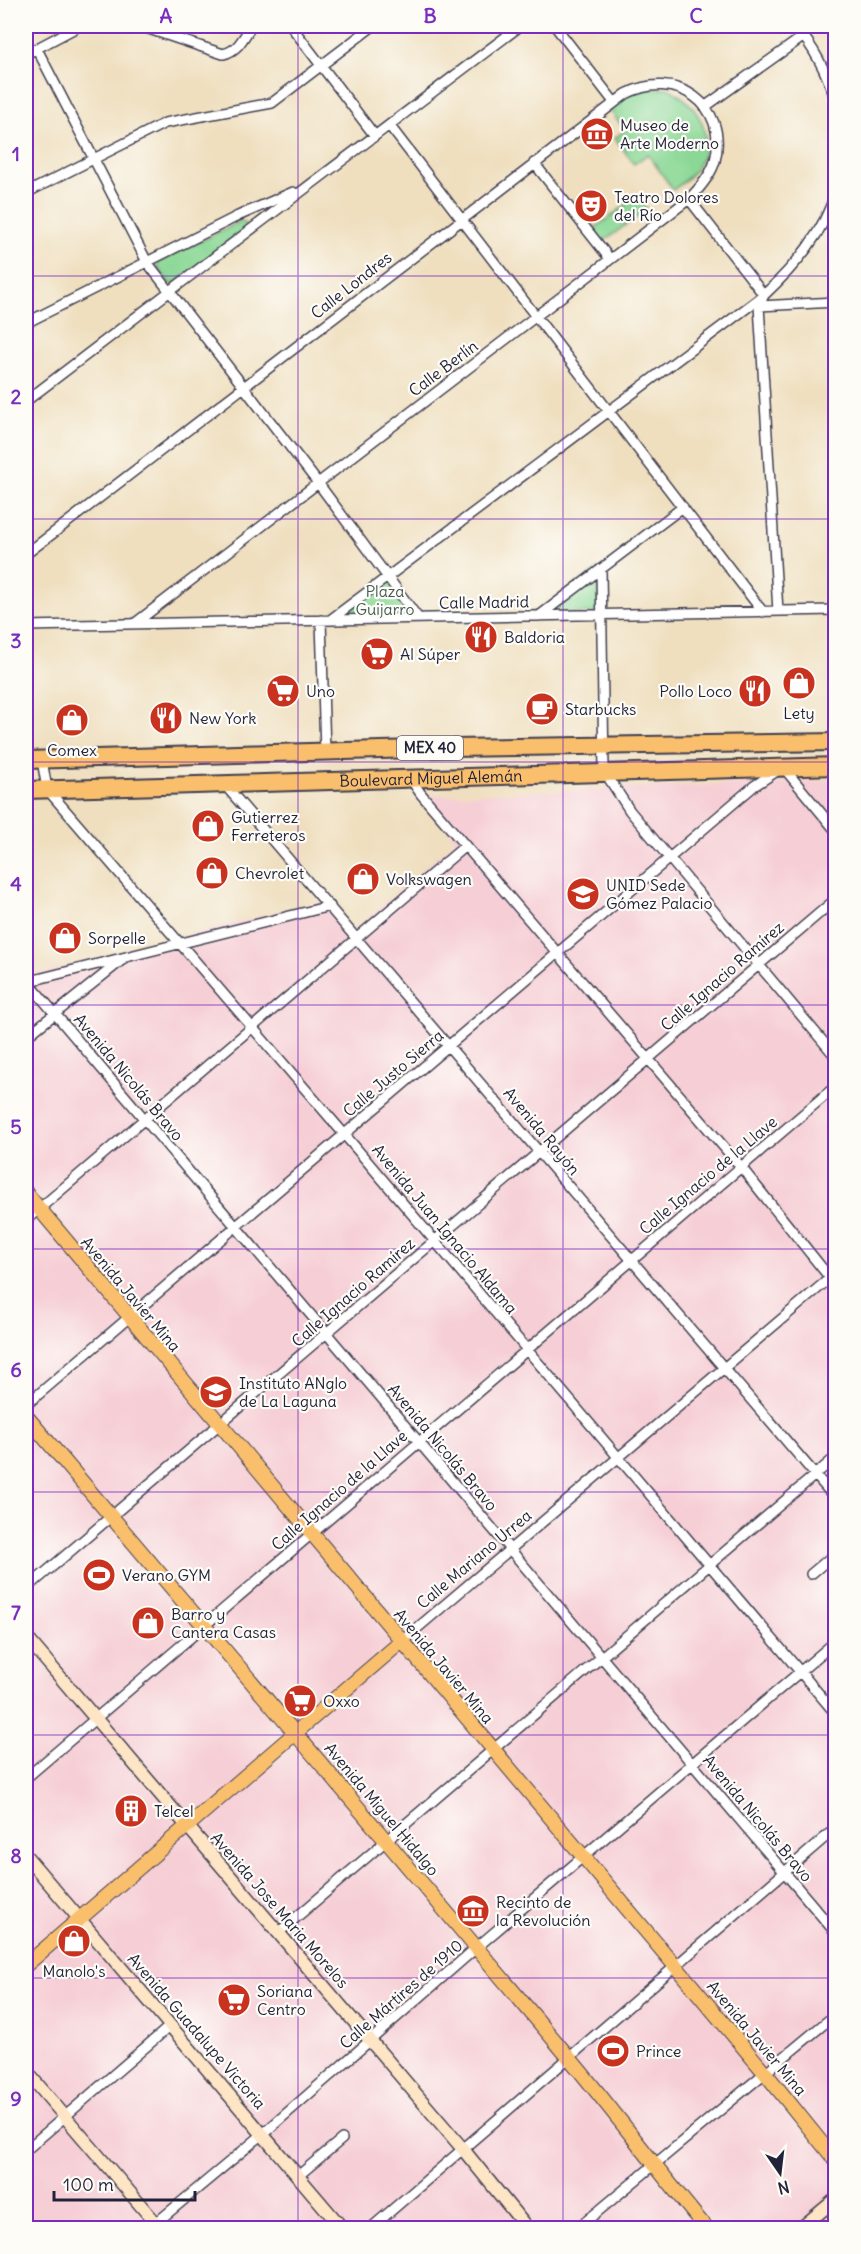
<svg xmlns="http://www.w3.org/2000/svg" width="861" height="2254" font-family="Delius,sans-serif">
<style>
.built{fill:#f6cfd6}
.green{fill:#8bd896;stroke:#567d68;stroke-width:1.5}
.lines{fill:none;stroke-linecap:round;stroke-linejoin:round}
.street-casing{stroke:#413e4f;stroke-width:12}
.secondary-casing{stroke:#413e4f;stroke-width:15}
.primary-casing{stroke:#413e4f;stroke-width:16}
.highway-casing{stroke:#413e4f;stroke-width:20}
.street{stroke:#fff;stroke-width:9}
.secondary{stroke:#fde5c5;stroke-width:12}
.primary{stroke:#f9bf6d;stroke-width:14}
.highway{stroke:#f9bf6d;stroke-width:16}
.grid{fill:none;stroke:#7b2cbf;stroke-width:1.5;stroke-opacity:0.55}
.labels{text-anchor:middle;stroke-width:4.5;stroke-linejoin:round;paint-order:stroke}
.shield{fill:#fdfcf7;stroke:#646373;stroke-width:1.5}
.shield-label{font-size:15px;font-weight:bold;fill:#22223b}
.poi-label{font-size:16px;fill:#22223b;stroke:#fdfcf7;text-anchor:start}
.street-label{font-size:16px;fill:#22223b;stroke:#fdfcf7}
.park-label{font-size:16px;fill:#425956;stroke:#fdfcf7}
.neatline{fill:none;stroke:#7b2cbf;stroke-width:2}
.grid-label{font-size:20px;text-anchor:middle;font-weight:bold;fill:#7b2cbf}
</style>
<rect width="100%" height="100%" fill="#fdfcf7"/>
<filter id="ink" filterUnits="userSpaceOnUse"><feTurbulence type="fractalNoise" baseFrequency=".0167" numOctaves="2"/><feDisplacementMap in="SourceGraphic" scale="12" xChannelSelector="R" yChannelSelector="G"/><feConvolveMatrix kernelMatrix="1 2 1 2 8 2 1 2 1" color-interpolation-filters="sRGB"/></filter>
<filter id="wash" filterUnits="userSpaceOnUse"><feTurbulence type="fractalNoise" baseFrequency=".008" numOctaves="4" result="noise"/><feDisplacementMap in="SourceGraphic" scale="24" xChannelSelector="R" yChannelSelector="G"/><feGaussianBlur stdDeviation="1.35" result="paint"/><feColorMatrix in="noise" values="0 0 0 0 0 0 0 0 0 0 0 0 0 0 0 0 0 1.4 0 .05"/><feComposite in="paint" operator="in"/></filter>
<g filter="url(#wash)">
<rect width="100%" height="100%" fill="#efdfbf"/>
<!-- built -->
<path class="built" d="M835,780V2228H26V977L322,901L350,934L456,840L419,796Z"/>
<!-- green -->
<path class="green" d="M668,88C694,101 713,129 702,158C696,172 685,181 673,190L648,154L634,164L615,138L625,130L606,105L627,91Z
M638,196L647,209L600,244L591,231Z
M241,221L246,224V230L174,284L169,283L157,267L159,262Z
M598,569V613L534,614Z
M390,576L417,616L334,617Z"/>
</g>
<g filter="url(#ink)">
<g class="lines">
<!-- street casing -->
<g class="street-casing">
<path id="street" d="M140,26L223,54C238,51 244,37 251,26
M291,26L375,136
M555,26L614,102
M795,26C815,48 827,73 836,101
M37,49L147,262L318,483L418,618
M26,54L79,26
M706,106L804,36
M389,125L763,612
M534,163L610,259
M26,193L165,123L272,103L373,26
M689,199L764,295L759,306L778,611
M759,306L836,302
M26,323L238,216L293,192
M26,401C190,275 355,151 520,26
M26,554L626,94C675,68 729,104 715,161C711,175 699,189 689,199L134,624
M601,569L604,771L630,811L836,1057
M539,616L683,507
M321,620L325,752
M330,620L764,295C795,266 824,233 836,191
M26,626L836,610
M42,760L47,789L344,1134L836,1714
M410,778L421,794L741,1167L830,1278
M225,785L836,1499
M26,982L330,906
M28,982L836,1933
M26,1037L122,960
M26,1220L465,846
M26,1405L754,786L783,767L836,831
M811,1574L836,1553
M26,1589L836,899
M402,1641L836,1273
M26,1778L836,1086
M278,1933L836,1457
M26,2150L170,2026
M298,2176L342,2139
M150,2228L263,2134L476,1948L836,1641
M371,2228L836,1828
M578,2228L836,2014"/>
</g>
<!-- secondary casing -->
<g class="secondary-casing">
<path id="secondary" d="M26,1637L462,2148L527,2228
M26,1856L342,2228
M26,2071L160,2228
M801,2228L836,2199"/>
</g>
<!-- primary casing -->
<g class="primary-casing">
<path id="primary" d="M26,1193L766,2074L836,2161
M26,1416C206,1628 387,1841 566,2054C614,2111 658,2171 706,2228
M26,1965L402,1641"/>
</g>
<!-- highway casing -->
<g class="highway-casing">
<g id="highway">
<path d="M26,760L452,748L836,742"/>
<path id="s1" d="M26,790L836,766"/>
</g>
</g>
<!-- street -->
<use href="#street" class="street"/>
<!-- secondary -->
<use href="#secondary" class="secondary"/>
<!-- primary -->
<use href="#primary" class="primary"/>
<!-- highway -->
<use href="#highway" class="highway"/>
</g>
</g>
<!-- grid -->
<path class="grid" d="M298,26V2228M563,26V2228M26,276H836M26,519H836M26,762H836M26,1005H836M26,1249H836M26,1492H836M26,1735H836M26,1978H836"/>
<!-- icons -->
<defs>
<g id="museum-disc" transform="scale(1.725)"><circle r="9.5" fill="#c8321e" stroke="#fdfcf7"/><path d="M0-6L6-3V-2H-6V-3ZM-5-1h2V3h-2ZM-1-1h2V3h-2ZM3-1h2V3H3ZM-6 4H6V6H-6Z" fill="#fff"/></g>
<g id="theatre-disc" transform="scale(1.725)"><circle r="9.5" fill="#c8321e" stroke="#fdfcf7"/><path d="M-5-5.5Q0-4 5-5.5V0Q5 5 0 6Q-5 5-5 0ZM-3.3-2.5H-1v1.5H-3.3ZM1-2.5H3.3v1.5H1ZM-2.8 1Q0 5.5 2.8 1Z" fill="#fff"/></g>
<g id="restaurant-disc" transform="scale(1.725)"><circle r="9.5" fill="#c8321e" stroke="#fdfcf7"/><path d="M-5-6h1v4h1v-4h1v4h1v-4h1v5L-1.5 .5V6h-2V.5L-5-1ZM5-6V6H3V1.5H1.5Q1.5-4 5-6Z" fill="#fff"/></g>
<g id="supermarket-disc" transform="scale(1.725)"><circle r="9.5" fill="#c8321e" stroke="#fdfcf7"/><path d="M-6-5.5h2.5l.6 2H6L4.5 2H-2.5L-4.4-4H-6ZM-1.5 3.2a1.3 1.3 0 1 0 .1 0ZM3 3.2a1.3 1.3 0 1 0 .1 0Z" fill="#fff"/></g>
<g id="shop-disc" transform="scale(1.725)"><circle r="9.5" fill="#c8321e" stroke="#fdfcf7"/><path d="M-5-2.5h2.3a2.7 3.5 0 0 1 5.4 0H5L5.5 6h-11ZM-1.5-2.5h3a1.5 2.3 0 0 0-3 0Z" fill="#fff"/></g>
<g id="cafe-disc" transform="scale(1.725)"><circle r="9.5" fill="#c8321e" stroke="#fdfcf7"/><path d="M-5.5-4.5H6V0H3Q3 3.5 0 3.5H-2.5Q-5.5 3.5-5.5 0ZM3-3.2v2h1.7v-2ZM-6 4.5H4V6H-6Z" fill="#fff"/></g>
<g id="university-disc" transform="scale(1.725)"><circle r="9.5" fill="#c8321e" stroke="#fdfcf7"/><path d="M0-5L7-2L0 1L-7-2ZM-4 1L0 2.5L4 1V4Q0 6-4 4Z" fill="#fff"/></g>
<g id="school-disc" transform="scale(1.725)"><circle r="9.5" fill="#c8321e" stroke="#fdfcf7"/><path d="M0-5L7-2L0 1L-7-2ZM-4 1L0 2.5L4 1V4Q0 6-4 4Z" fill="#fff"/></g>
<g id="stadium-disc" transform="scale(1.725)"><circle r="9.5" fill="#c8321e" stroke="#fdfcf7"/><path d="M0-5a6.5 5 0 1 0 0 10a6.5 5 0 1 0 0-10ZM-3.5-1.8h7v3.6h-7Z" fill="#fff"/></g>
<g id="building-disc" transform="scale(1.725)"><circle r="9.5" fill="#c8321e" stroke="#fdfcf7"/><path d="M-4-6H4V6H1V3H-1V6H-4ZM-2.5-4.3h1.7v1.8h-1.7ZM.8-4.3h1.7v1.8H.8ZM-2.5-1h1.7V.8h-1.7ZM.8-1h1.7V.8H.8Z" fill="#fff"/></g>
</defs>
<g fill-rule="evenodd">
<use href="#museum-disc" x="597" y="134"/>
<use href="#theatre-disc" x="591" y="206"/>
<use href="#restaurant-disc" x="481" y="637"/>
<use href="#supermarket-disc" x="377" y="654"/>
<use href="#shop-disc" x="799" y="683"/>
<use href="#supermarket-disc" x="283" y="691"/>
<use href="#restaurant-disc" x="755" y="691"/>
<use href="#cafe-disc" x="542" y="709"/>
<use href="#restaurant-disc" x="166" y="718"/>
<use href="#shop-disc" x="72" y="720"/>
<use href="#shop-disc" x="208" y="826"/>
<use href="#shop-disc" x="212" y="873"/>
<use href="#shop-disc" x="363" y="879"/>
<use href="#university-disc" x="583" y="894"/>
<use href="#shop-disc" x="65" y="938"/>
<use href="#school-disc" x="216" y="1392"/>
<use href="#stadium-disc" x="99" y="1575"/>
<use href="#shop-disc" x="148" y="1623"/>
<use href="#supermarket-disc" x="300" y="1701"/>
<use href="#building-disc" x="131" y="1811"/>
<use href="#museum-disc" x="473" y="1911"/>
<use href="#shop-disc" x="74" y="1941"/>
<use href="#supermarket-disc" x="234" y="2000"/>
<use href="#stadium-disc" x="613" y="2051"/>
</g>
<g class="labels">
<!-- shield labels -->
<rect class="shield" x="397" y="736" width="66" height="24" rx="4.5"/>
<g class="shield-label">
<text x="430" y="753">MEX 40</text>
</g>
<!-- poi labels -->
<g class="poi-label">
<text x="620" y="131">Museo de<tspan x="620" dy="18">Arte Moderno</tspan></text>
<text x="614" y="203">Teatro Dolores<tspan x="614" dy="18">del Río</tspan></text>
<text x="504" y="643">Baldoria</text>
<text x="400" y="660">Al Súper</text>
<text x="306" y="697">Uno</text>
<text x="732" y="697" text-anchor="end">Pollo Loco</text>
<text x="565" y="715">Starbucks</text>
<text x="799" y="719" text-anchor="middle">Lety</text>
<text x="189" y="724">New York</text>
<text x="72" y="756" text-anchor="middle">Comex</text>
<text x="231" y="823">Gutierrez<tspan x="231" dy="18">Ferreteros</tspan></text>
<text x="235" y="879">Chevrolet</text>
<text x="386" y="885">Volkswagen</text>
<text x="606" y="891">UNID Sede<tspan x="606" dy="18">Gómez Palacio</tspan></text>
<text x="88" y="944">Sorpelle</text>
<text x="239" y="1389">Instituto ANglo<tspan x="239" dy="18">de La Laguna</tspan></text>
<text x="122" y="1581">Verano GYM</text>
<text x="171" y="1620">Barro y<tspan x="171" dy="18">Cantera Casas</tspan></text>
<text x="323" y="1707">Oxxo</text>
<text x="154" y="1817">Telcel</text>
<text x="496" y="1908">Recinto de<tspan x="496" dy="18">la Revolución</tspan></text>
<text x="74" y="1977" text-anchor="middle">Manolo's</text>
<text x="257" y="1997">Soriana<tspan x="257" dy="18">Centro</tspan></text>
<text x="636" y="2057">Prince</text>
</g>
<!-- street labels -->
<g class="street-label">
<text transform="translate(351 285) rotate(-38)" y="6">Calle Londres</text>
<text transform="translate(443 368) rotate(-37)" y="6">Calle Berlín</text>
<text transform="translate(484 602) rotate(-1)" y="6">Calle Madrid</text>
<text dy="6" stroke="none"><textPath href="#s1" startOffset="405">Boulevard Miguel Alemán</textPath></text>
<text transform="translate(722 976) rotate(-41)" y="6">Calle Ignacio Ramírez</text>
<text transform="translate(393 1073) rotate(-40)" y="6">Calle Justo Sierra</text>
<text transform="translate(129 1077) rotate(50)" y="6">Avenida Nicolás Bravo</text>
<text transform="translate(542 1131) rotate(50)" y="6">Avenida Rayón</text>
<text transform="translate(708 1175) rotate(-40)" y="6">Calle Ignacio de la Llave</text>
<text transform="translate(445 1229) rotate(50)" y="6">Avenida Juan Ignacio Aldama</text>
<text transform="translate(353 1292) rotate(-41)" y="6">Calle Ignacio Ramírez</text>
<text transform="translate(131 1294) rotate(50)" y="6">Avenida Javier Mina</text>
<text transform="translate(443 1447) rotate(50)" y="6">Avenida Nicolás Bravo</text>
<text transform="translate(339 1490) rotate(-41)" y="6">Calle Ignacio de la Llave</text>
<text transform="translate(474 1559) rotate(-40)" y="6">Calle Mariano Urrea</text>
<text transform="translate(444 1666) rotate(50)" y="6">Avenida Javier Mina</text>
<text transform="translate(382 1809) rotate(50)" y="6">Avenida Miguel Hidalgo</text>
<text transform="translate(758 1818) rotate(50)" y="6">Avenida Nicolás Bravo</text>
<text transform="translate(280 1910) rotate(49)" y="6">Avenida Jose Maria Morelos</text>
<text transform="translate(401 1994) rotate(-41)" y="6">Calle Mártires de 1910</text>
<text transform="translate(197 2031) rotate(49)" y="6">Avenida Guadalupe Victoria</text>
<text transform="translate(757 2038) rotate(50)" y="6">Avenida Javier Mina</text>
</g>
<!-- park labels -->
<g class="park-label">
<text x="385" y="597">Plaza<tspan x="385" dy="18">Guijarro</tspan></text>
</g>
</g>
<!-- margin -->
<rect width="861" height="2254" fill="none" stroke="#fdfcf7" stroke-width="66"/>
<!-- north arrow -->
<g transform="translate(780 2173) rotate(166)" stroke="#fdfcf7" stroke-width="4.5" paint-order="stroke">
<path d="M0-4.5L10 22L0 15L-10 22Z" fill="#22223b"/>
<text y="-9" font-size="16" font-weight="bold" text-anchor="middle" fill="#22223b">N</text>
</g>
<!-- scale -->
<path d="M54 2191v9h141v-9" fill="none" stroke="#22223b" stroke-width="3"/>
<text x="63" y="2191" font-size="18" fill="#22223b" stroke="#fdfcf7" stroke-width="4.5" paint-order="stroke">100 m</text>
<rect x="33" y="33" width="795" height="2188" class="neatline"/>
<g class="grid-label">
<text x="166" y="23">A</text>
<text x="430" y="23">B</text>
<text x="696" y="23">C</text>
<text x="16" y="161">1</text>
<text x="16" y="404">2</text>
<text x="16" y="648">3</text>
<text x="16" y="891">4</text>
<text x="16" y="1134">5</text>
<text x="16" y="1377">6</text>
<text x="16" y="1620">7</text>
<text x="16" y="1863">8</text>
<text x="16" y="2106">9</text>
</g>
</svg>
